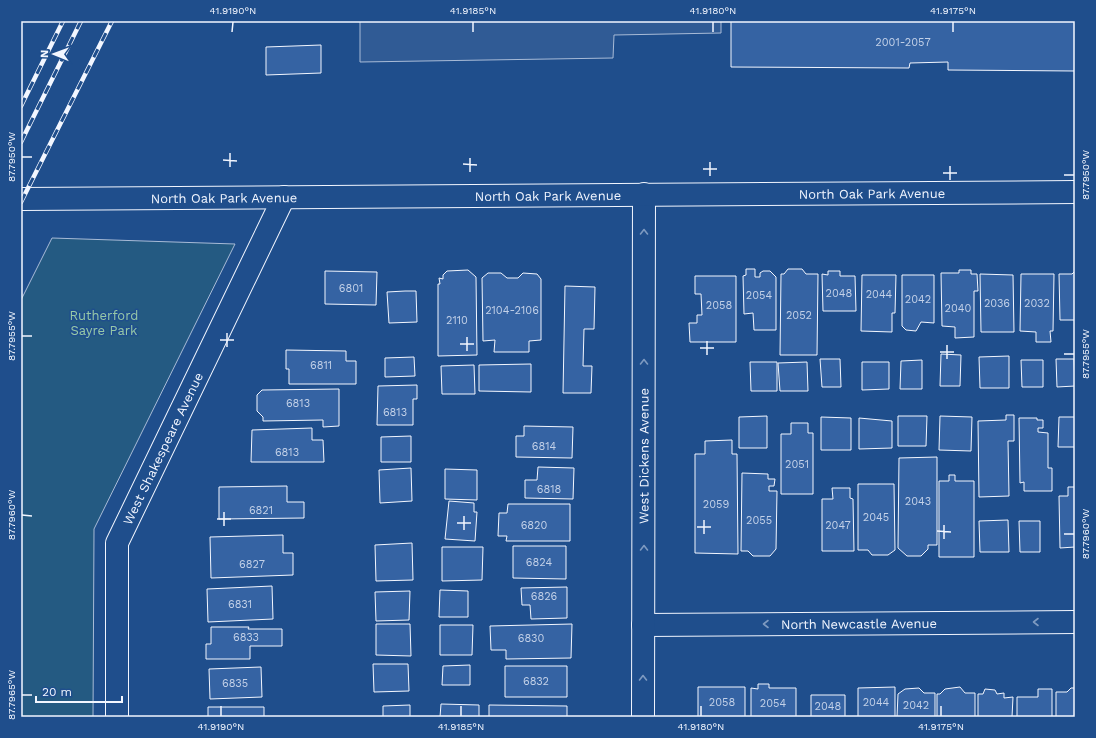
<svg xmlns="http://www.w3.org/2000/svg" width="1096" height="738" font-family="'Work Sans',sans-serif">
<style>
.green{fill:#245a82;stroke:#a8bbd7}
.parking{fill:#305b95;stroke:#a8bbd7}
.building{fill:#3563a3;stroke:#f2f6ff}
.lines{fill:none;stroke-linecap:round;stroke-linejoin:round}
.minor-casing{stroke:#f2f6ff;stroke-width:24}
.tertiary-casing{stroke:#f2f6ff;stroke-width:24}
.minor{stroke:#1f4e8c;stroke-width:22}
.tertiary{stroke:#1f4e8c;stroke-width:22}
.rail-casing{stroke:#f2f6ff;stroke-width:4.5}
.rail{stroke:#1f4e8c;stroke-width:3;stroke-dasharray:9;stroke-linecap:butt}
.oneway{stroke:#7e9ac0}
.ticks{fill:none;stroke:#f2f6ff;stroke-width:1.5}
.labels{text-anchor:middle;stroke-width:3;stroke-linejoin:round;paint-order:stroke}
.number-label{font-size:11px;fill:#c3d1e8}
.street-label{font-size:13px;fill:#f2f6ff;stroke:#1f4e8c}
.park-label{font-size:13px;fill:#97c8a6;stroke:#1f4e8c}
.neatline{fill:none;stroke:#f2f6ff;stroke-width:1.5}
.ticks-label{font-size:10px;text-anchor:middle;fill:#f2f6ff}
</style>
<rect width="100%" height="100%" fill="#1f4e8c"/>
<!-- green -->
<path class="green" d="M52,238L235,244L94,529L93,717H21V300Z"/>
<!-- parking -->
<path class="parking" d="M360,21H721V33L614,35L613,58L360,62Z"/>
<!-- building -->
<path class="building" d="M731,21H1075V71L948,70V62L910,63L909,68L731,67Z
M321,45V73L266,75V47Z
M746,269H755V277H760V273L763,271H770L776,277V330H754L753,313L744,314L743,276L746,275Z
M788,269H802L806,274H818L817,355H780L781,274H784Z
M468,270L476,277L477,355L438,356V284H440L439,278L443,279V275L447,271Z
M959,270H971V274H977L978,291H974V337L955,338V327L942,326L941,273H959Z
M325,271L377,272L376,305L325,304Z
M828,271H840V276H855L856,311H823L822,274L828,275Z
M1075,271V320H1060L1059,274H1072Z
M488,273H501L507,278H518L523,273L537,274L541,279V340L529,341V352H494L495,340L483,341L482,278Z
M980,274L1013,275L1014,332H981Z
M1021,274H1054L1053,331H1050L1051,342H1036V332L1020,331Z
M862,275H896L895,313H892V332L861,331Z
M902,275H934V323L921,322L916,331L906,330L902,326Z
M695,276H736V342H690L689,323H697V315H702L701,294H695Z
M565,286L595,287L594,329H584L583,366H592L591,393H563Z
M405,291H416L417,322L389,323L387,292Z
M286,350L346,351V361H356V384H289V369H286Z
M941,354L961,355L960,386H940Z
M1009,356V388H980L979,357Z
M414,357L415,376L385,377V358Z
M820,359H840L841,387H822Z
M1056,359H1074L1075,386L1057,387Z
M922,360V389H900L901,361Z
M1021,360H1043V387H1022Z
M750,362H777V391H751Z
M807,362L808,391H780L778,363Z
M862,362H889V389L862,390Z
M531,364V392L479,391V365Z
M474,365L475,394H442L441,366Z
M417,385V399H413V425H377L378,386Z
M339,389V426L323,427V420L263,421V417L257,411V395L262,390Z
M1006,415H1014V441H1008L1009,496L979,497L978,421L1006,420Z
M767,416V448H739V417Z
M898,416H927L926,446H898Z
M940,416L972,417L971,451L939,450Z
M821,417L851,418V450H821Z
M1059,417H1075V447H1058Z
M859,418L892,421V448L859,449Z
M1019,418H1037V420H1043V428H1038V432L1048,433V468H1052V491H1024V482L1020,483Z
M791,423H808V433H813V494H781V434H791Z
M524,426L573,427L572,458L516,457V436H524Z
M312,428V440H323L324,462H251L252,430Z
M411,436V462H381V437Z
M732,440V454H737L738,554L695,553V454H705V441Z
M937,457V545H928V549L921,556H907L898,548L899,458Z
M538,467L574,468L573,499L525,498V480H537Z
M411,468L412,501L380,503L379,470Z
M445,469L477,470V500L445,499Z
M742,473L768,474V479H775L774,486H769V491H777L776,549L770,556H753L748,551H741Z
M949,475H955V481H974V557H939V481H949Z
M858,484H894L895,550L888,555H872L868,550H858Z
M287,486V502H304V518L219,519V487Z
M1068,487H1075V547L1060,548L1059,496H1068Z
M832,488H850V498L853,499L854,551H822V499H833Z
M449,501L474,503V512H477L475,541L445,539Z
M508,504H570V541H506L507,536H498L499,513H507Z
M1008,520L1009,552H980L979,521Z
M1019,521H1040V552H1020Z
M283,535V553H293V575L211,578L210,537Z
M412,543L413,580L376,581L375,545Z
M513,546H566V579L513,578Z
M442,547H483L482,580L442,581Z
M272,586L273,619L208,622L207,589Z
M567,587V618L531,619L530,605H522L521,588Z
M440,590L468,591V617H439Z
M410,591L409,620L376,621L375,592Z
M376,624H410L411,656L376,655Z
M572,624L571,658L506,659V650H491L490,626Z
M440,625H473L472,655H440Z
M211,627H249L248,629H282V646H250V659H206V644H211Z
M373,664H408L409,691L374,692Z
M470,665V685H442L443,666Z
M505,666H567V697H505Z
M261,667L262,697L210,699L209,669Z
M758,684H769V688H796V717H751V688L758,689Z
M698,687H745V717H698Z
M895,687V717H858V688Z
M960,687L965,693H975V717H937V694H940L945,689Z
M919,688L924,693H935V717H897L898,694L905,689Z
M1071,688H1075V717H1056V692H1067Z
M985,689L995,690L997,694L1004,693V698L1013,697L1012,717H978V694H983Z
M1038,689H1052V717H1017V697H1038Z
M811,695H845V717H811Z
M441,704L479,705V717H440Z
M410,705V717H383V706Z
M489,705L567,706V717H489Z
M208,707H264V717H208Z"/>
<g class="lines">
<!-- minor casing -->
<g class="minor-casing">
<g id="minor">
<path id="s1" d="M643,625L1075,622"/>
<path id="s2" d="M117,717V543L284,197"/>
<path id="s3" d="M643,717L644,194"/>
</g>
</g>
<!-- tertiary casing -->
<g class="tertiary-casing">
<g id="tertiary">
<path id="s4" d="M21,199L1075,192"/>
</g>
</g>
<!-- minor -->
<use href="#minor" class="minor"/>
<!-- tertiary -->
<use href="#tertiary" class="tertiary"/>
<!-- rail casing -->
<g class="rail-casing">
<path id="rail" d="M21,106L63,21
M21,142L81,21
M21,202L112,21"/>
</g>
<!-- rail -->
<use href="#rail" class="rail"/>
</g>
<!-- one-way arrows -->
<defs><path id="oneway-chevron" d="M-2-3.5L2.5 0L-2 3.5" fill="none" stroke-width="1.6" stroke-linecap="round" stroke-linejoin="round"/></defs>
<g class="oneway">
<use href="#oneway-chevron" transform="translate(644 232) rotate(-90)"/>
<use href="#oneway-chevron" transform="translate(644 362) rotate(-90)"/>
<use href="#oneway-chevron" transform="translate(644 548) rotate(-90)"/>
<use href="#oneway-chevron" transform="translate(1036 622) rotate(180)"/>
<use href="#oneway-chevron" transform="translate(766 624) rotate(180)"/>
<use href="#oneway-chevron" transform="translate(643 678) rotate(-90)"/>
</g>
<!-- ticks -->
<path class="ticks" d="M232,32L233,22M473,32V22M713,32V22M953,32V22M22,157H32M223,160L237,161M463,164L477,165M230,167V153M703,169H717M470,172V158M943,173H957M1064,175H1074M710,176V162M950,180V166M22,336H32M220,340H234M460,344H474M227,347V333M700,348H714M467,351V337M940,352H954M1064,354H1074M707,355V341M947,359V345M22,515L32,516M217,519H231M457,523H471M224,526V512M697,527H711M464,530V516M937,531L951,532M704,534V520M1064,534H1074M944,539V525M22,695H32M221,716V706M461,716V706M701,716V706M941,716V706"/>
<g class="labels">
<!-- number labels -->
<g class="number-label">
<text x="903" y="46">2001-2057</text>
<text x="351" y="292">6801</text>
<text x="839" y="297">2048</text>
<text x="879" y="298">2044</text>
<text x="759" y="299">2054</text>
<text x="918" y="303">2042</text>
<text x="997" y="307">2036</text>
<text x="1037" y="307">2032</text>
<text x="719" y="309">2058</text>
<text x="958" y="312">2040</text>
<text x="512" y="314">2104-2106</text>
<text x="799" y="319">2052</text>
<text x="457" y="324">2110</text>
<text x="321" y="369">6811</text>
<text x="298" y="407">6813</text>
<text x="395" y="416">6813</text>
<text x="544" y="450">6814</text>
<text x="287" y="456">6813</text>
<text x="797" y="468">2051</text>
<text x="549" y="493">6818</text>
<text x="918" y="505">2043</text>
<text x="716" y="508">2059</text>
<text x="261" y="514">6821</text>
<text x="876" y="521">2045</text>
<text x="759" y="524">2055</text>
<text x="534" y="529">6820</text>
<text x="838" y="529">2047</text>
<text x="539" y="566">6824</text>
<text x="252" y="568">6827</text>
<text x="544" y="600">6826</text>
<text x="240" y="608">6831</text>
<text x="246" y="641">6833</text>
<text x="531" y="642">6830</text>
<text x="536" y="685">6832</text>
<text x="235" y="687">6835</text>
<text x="722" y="706">2058</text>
<text x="876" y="706">2044</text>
<text x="773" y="707">2054</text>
<text x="916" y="709">2042</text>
<text x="828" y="710">2048</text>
</g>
<!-- street labels -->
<g class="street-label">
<text dy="5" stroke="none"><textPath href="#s4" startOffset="851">North Oak Park Avenue</textPath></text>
<text dy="5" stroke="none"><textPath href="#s4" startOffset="527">North Oak Park Avenue</textPath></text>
<text dy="5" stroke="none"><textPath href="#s4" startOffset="203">North Oak Park Avenue</textPath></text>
<text dy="5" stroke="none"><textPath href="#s2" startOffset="279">West Shakespeare Avenue</textPath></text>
<text dy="5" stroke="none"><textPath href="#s3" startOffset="261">West Dickens Avenue</textPath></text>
<text dy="5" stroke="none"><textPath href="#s1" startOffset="216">North Newcastle Avenue</textPath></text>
</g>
<!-- park labels -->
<g class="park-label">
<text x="104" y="320">Rutherford<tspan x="104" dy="15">Sayre Park</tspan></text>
</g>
</g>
<!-- border -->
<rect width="1096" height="738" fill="none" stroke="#1f4e8c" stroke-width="44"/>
<!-- north arrow -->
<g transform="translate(54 54) rotate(271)" stroke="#1f4e8c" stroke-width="3" paint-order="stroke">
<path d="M0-3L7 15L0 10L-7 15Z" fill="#f2f6ff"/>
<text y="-6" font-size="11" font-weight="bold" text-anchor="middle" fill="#f2f6ff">N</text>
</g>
<!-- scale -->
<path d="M36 696v6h86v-6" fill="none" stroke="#f2f6ff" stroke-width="2"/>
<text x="42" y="696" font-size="12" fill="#f2f6ff" stroke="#1f4e8c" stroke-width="3" paint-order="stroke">20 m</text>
<rect x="22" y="22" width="1052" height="694" class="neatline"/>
<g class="ticks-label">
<text x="233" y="14">41.9190°N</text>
<text x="473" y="14">41.9185°N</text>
<text x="713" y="14">41.9180°N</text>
<text x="953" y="14">41.9175°N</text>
<text transform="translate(11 157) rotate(-90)" y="4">87.7950°W</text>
<text transform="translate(1085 175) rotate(-90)" y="4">87.7950°W</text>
<text transform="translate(11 336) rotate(-90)" y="4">87.7955°W</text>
<text transform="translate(1085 354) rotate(-90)" y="4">87.7955°W</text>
<text transform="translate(11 515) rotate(-90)" y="4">87.7960°W</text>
<text transform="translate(1085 534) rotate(-90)" y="4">87.7960°W</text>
<text transform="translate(11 695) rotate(-90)" y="4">87.7965°W</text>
<text x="221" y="730">41.9190°N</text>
<text x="461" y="730">41.9185°N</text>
<text x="701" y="730">41.9180°N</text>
<text x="941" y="730">41.9175°N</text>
</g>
</svg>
